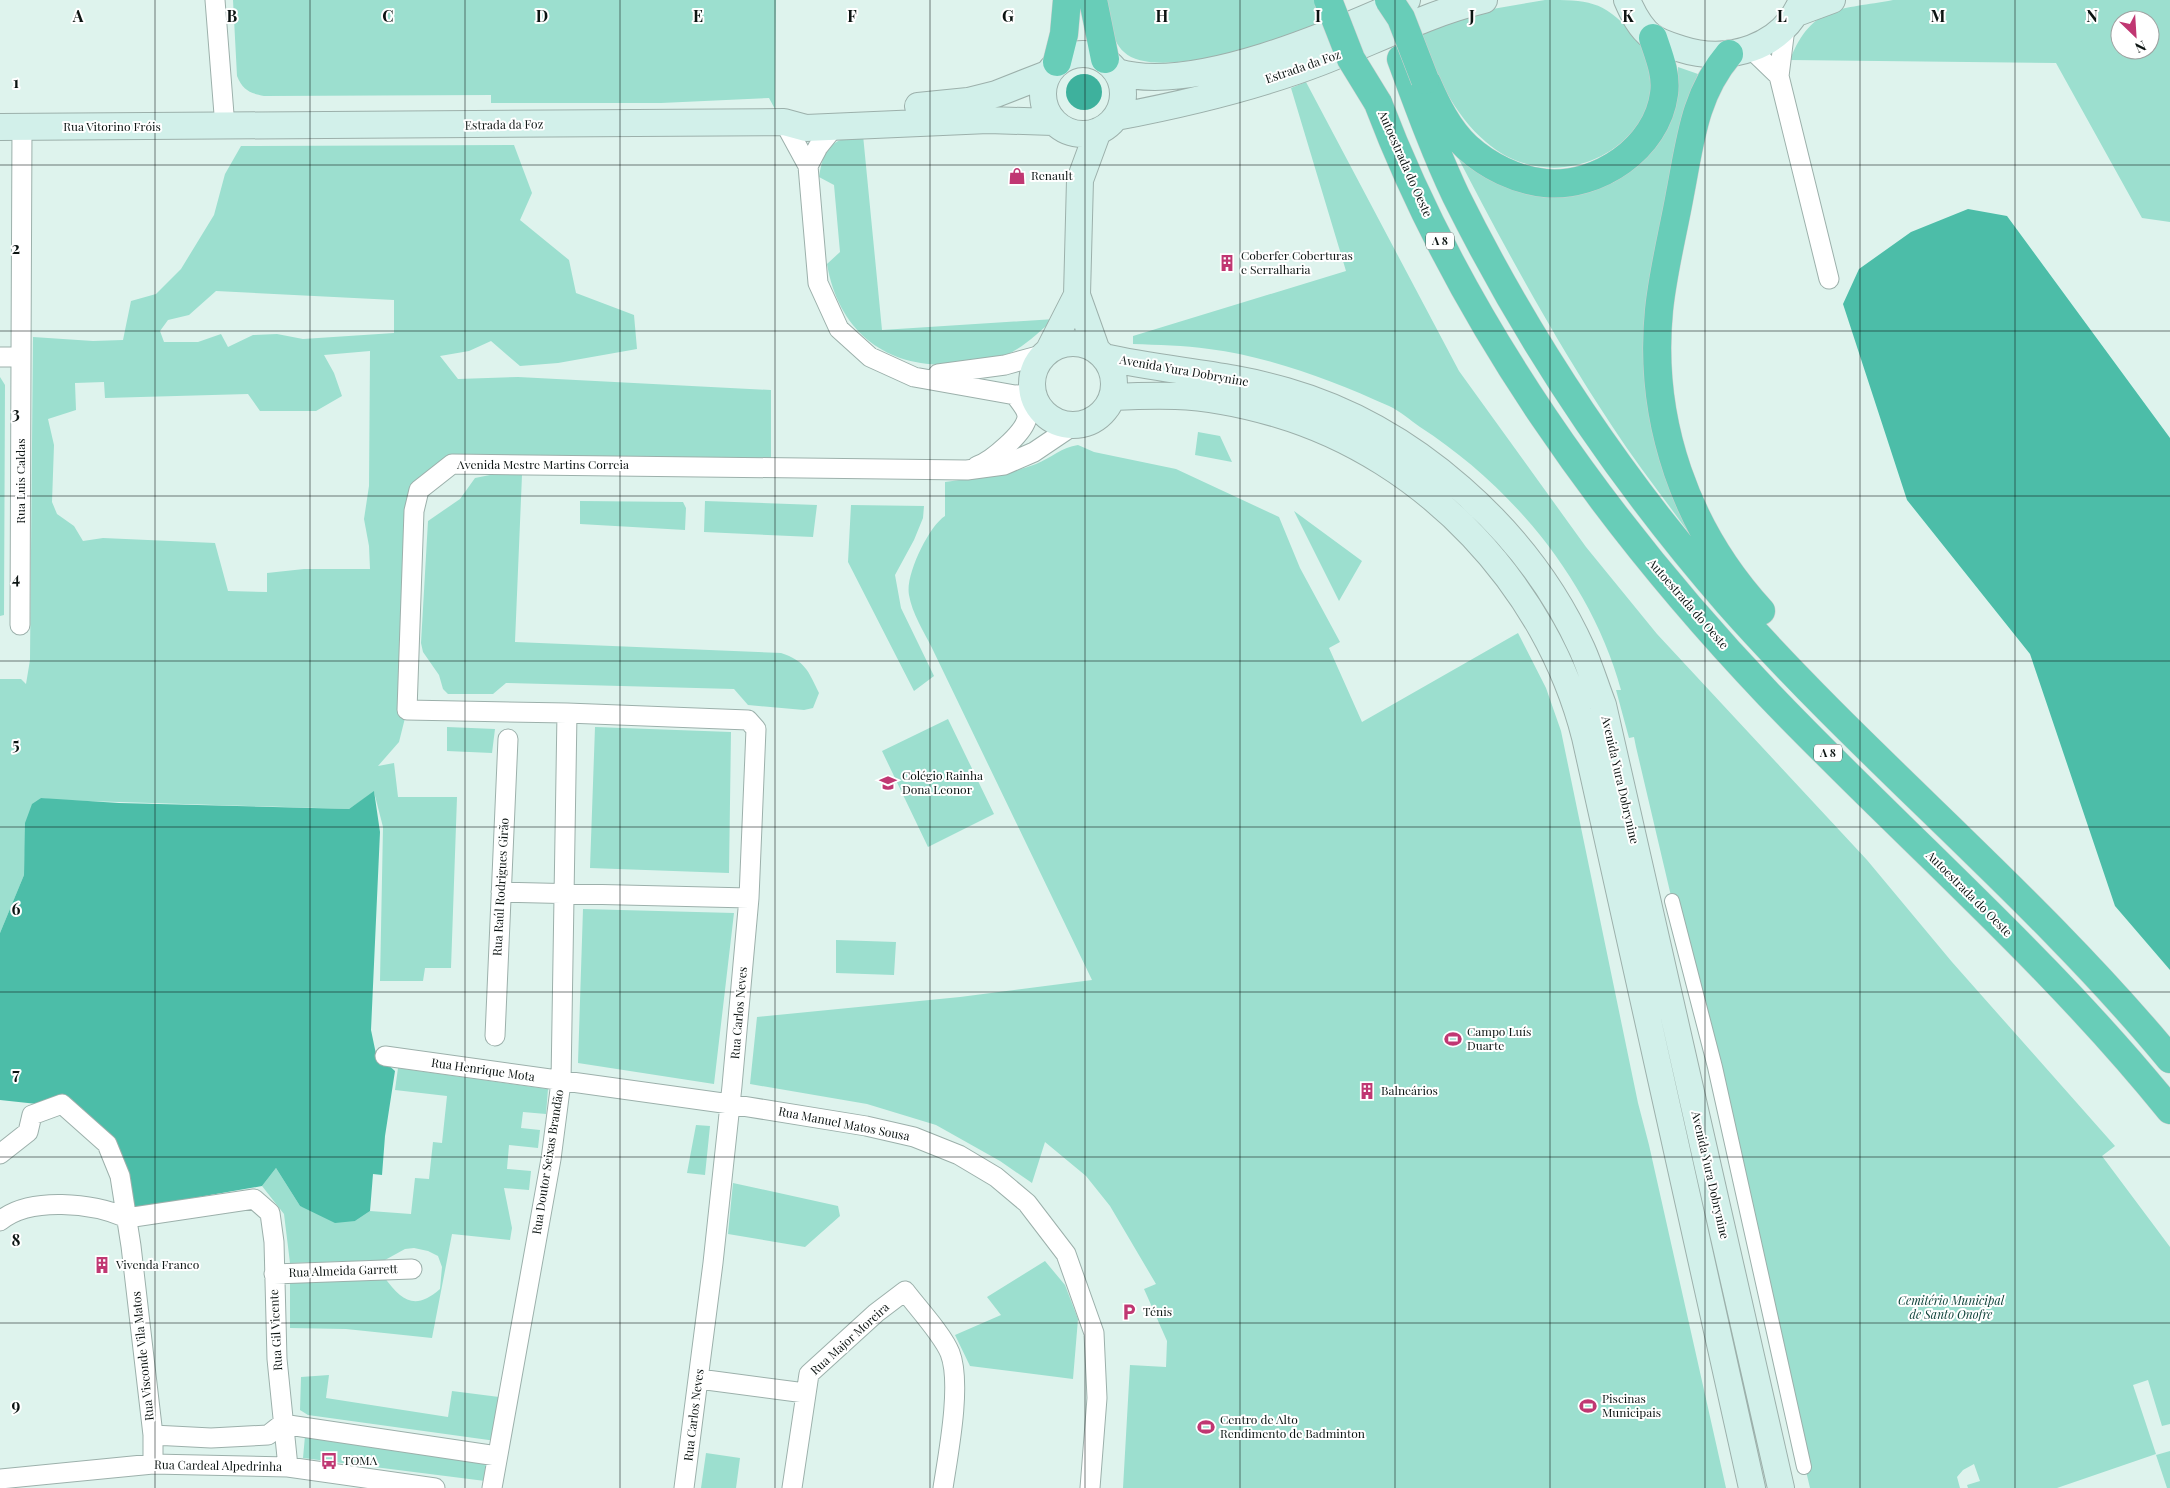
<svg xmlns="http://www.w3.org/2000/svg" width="2170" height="1488" font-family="'Playfair Display',serif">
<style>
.green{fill:#9cdfcf;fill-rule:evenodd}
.forest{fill:#4cbda8}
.water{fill:#3eb19d}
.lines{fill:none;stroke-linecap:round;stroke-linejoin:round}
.pedestrian-casing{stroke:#9cb0ab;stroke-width:16}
.minor-casing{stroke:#9cb0ab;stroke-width:21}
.secondary-casing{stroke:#9cb0ab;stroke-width:28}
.motorway-casing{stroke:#ced0d0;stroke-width:29}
.pedestrian{stroke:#fff;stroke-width:14}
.minor{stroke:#fff;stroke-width:19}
.secondary{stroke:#d2f0ea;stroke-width:26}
.motorway{stroke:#68cdb8;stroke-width:28}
.motorway-bridge-casing{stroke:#ced0d0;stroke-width:29;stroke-linecap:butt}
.motorway-bridge{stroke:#68cdb8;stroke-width:28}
.grid{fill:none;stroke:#0c1412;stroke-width:1;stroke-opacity:0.55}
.labels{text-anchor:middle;stroke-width:4;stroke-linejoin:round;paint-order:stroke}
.shield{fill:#fff;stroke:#555a59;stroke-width:1}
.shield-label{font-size:11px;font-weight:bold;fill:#0c1412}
.street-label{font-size:12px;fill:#0c1412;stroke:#fff}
.poi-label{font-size:12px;fill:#0c1412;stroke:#fff;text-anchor:start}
.park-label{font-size:12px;font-style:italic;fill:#093e35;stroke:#fff}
.grid-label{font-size:16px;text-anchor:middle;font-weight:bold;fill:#0c1412;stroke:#fff;stroke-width:4;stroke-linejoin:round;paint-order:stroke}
</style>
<rect width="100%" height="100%" fill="#def3ed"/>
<!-- green -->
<path class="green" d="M233,0H776L775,109L769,98L661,103H491V95L264,96C249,93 243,90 237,76Z
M1102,0H1315L1324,27C1284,38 1156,83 1124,52C1111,40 1108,17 1102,0Z
M1545,0C1587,0 1603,0 1632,33C1639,42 1654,64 1654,77C1654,97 1645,117 1632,132C1594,175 1529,180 1486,142C1453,114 1435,73 1421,33L1475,12Z
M1893,0H2170V222L2142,218L2056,63L1790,60C1812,4 1841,10 1893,0ZM2120,20H2150V50H2120Z
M1678,67L1698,74L1679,146L1662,232L1670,483L1689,533C1663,497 1636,463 1612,426C1553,337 1503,244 1454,150L1572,195L1593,191L1614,182L1632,170L1651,151L1676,97Z
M1306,82L1459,371L1586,547L1657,634L1867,860L1952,962L2115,1146L2102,1156L2170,1247V1424L2162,1426L2148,1380L2133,1385L2156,1454L2057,1488H1968L1967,1485L1980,1481L1974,1464L1963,1470L1957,1477L1960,1488H1810L1636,747L1634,737L1629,738L1616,690H1621C1592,583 1513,487 1420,427C1410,420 1400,411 1389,406C1332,380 1271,357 1209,349C1184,345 1158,345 1133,344V336L1346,271L1291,88Z
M863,135L882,330L1055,319C1039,331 1025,347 1006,355C996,359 983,360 972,362C898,375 840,340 827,264L840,252L834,185L819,177C824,146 832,139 863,135Z
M514,145L532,193L520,220L569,260L576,293L634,315L637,349L558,363L520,366L491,341L469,351L440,356L458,379L518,377L771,390V468L452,464L419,490L407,710L399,742L378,766L394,763L398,797H457L451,968H425L423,981H380L383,827L374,792L349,809L55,800L41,798L26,823L24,875L0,933V679H21L26,684L30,660L33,337L93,341L123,340L131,301L156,294L181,269L214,215L225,174L241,146ZM216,291L394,300V333L303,339L277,334L253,335L228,347L221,334L198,342H164L160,331L168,320L189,315ZM370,351L369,486L364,519L369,546L370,569H304L267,573V592L228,591L215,543L103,538L83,541L74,526L57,514L52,502L54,445L48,419L76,410L75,383L104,382L105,398L248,394L260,411H316L342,396L334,373L324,355Z
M0,377L5,385L4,615L0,616Z
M1198,432L1220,436L1232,462L1195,455Z
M1078,445L1094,452L1176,469L1279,517L1300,568L1340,642L1329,648L1362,722L1518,633L1546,688L1561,731L1638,1103L1649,1145L1726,1488H1123L1130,1365L1166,1367L1167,1341L1144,1289L1156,1284L1110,1206L1086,1176L1045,1142L1032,1183L1000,1161L936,1125L867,1104L750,1084L757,1017L960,997L1092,980L932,648C924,632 912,613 909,595C905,575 929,526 945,516V482C976,478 1007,475 1036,464C1051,458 1062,447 1078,445Z
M490,475H522L515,642L781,653C805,661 808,670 819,693L813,708L804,710L748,705L734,689L506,683L493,694H448L443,689L439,675L423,652L421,643L428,521L460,499L475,478Z
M580,501L683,502L686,508L685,530L580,524Z
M705,501L817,505L813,537L704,532Z
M851,505L924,506L923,518L914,540L895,575L901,608L934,676L914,691L848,562Z
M1294,511L1362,561L1339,601Z
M948,719L994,814L928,847L882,751Z
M447,727L495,729L492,753L447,751Z
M595,727L731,732L729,873L590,868Z
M583,909L734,913L714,1084L578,1063Z
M836,940L896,942L894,975L836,973Z
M398,1068L548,1089L546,1114L523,1112L521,1128L540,1130L538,1148L509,1145L507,1169L531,1171L529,1190L504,1188L512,1228L510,1240L452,1234L432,1338L346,1329L290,1328V1283L384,1277C402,1301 415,1311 440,1289L442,1267L438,1256L428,1251L414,1248L405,1249L385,1260L290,1263L284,1214L262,1186L276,1168L300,1206L355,1221L370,1211L411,1214L415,1178L429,1179L433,1142L442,1143L447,1096L395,1090Z
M696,1125L710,1126L705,1175L687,1173Z
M733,1183L838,1206L840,1216L805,1247L728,1234Z
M1045,1261L1065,1285L1078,1319L1073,1379L970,1366L955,1335L1001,1315L987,1297Z
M329,1375L326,1398L448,1417L452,1391L507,1398L496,1441L308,1415L300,1410L301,1377Z
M305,1436L491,1459L493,1482L303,1458Z
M2170,1451V1488H2167L2156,1455Z
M706,1453L740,1458L736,1488H701Z"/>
<!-- forest -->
<path class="forest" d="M1968,209L2007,216L2170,438V970L2115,906L2030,654L1907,500L1843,304L1859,269L1911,232Z
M374,791L380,832L371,1030L376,1054L395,1071L385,1136L382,1175L373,1174L370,1211L355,1221L335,1223L300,1206L276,1168L262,1186L130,1209L116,1168L65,1107L0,1100V933L24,875L25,823L32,804L41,798L119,803L349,809Z"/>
<!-- water -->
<path class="water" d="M1066 92a18 18 0 1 1 36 0a18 18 0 1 1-36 0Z"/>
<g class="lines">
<!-- pedestrian casing -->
<g class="pedestrian-casing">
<path id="pedestrian" d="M1672,901L1715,1067L1804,1467"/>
</g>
<!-- minor casing -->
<g class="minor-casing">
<path id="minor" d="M215,0L225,127
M1785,28L1779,76L1829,279
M1751,49L1779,76
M784,122L808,166L818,283L839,329L870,357L914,377L1015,395L1033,394
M808,166L818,147L835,126
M0,357H21L20,625
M21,357L22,127
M938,374L1005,365L1045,354
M977,466C992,461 1024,433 1027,418C1028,410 1019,401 1015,395
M501,892L749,898
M495,1036L508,739
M385,1056L730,1104L866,1126L914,1137L959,1155L996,1177L1027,1203L1066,1254L1094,1333L1097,1398L1090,1488
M0,1154L28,1132L32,1115L62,1104L107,1144L120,1176L131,1246L153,1435V1464
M127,1218L254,1199L270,1213L274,1242L277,1359L288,1467
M0,1221C30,1196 93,1203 127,1218
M274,1274L412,1269
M699,1379L805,1393
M153,1435L211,1438L268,1435L282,1424L497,1456
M0,1479L153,1464L288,1467L435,1488
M492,1488L551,1159L561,1082L567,713
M684,1488L713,1263L732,1086L749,898L756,729L748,720L567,713L407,710L414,511L419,490L452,464L967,470L1004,465L1034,452L1074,425
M792,1488L809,1374L876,1313L905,1291C917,1307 943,1335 950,1353C962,1384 948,1455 943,1488"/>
</g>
<!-- secondary casing -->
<g class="secondary-casing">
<path id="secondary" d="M1627,0C1633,14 1640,28 1652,37C1660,43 1672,46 1681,49C1727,64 1783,48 1802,0
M1797,13L1832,0
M1043 94a40 40 0 1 1 80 0a40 40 0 1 1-80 0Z
M1117,72C1193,95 1336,32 1407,0
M918,106L968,101L996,94L1047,74
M1116,117C1185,104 1256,87 1321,62C1375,41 1427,14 1484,0
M0,127L784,122L806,128L988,120L1053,122
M1032 384a41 41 0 1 1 82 0a41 41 0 1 1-82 0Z
M1049,350L1077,295
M1097,351L1077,295L1080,180L1098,131
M1104,357C1164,371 1226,373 1286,391C1412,427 1528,529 1582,649C1590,667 1596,687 1603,705L1781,1488
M1112,397C1133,396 1155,395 1176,396C1209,397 1246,405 1277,414C1426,458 1547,587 1585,737L1752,1488"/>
</g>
<!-- motorway casing -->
<g class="motorway-casing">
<path id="motorway" d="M1093,0L1105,59
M1729,54C1694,95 1690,143 1680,194C1673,233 1663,271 1659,310C1648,421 1686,529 1761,611
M1401,59C1418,105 1435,152 1456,196C1529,343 1621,480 1729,604C1869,762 2035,896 2170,1059
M1057,62L1064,34L1067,0
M1427,83C1437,106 1448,129 1467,147C1488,166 1516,180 1545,183C1598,188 1657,148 1664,94C1667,75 1659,56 1653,38
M1378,103C1461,322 1608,526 1769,695C1902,834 2049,960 2170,1110"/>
</g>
<!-- pedestrian -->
<use href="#pedestrian" class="pedestrian"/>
<!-- minor -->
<use href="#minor" class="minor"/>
<!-- secondary -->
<use href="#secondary" class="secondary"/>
<!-- motorway -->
<use href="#motorway" class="motorway"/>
<!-- motorway-bridge casing -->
<g class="motorway-bridge-casing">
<path id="motorway-bridge" d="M1328,0L1351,59L1378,103
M1389,0L1401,18L1425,80"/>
</g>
<!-- motorway-bridge -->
<use href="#motorway-bridge" class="motorway-bridge"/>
</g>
<!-- grid -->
<path class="grid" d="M155,0V1488M310,0V1488M465,0V1488M620,0V1488M775,0V1488M930,0V1488M1085,0V1488M1240,0V1488M1395,0V1488M1550,0V1488M1705,0V1488M1860,0V1488M2015,0V1488M0,165H2170M0,331H2170M0,496H2170M0,661H2170M0,827H2170M0,992H2170M0,1157H2170M0,1323H2170"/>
<!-- icons -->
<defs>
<g id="shop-bare" transform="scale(1.35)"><path d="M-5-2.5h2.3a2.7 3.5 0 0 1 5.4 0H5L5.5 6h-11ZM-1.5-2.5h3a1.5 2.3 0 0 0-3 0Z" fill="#c03772" stroke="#fff" stroke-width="2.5" paint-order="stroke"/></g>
<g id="building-bare" transform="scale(1.35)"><path d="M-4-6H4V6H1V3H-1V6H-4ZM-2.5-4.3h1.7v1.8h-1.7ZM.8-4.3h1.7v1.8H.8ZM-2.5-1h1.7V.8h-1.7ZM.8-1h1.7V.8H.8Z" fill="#c03772" stroke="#fff" stroke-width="2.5" paint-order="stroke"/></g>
<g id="school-bare" transform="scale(1.35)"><path d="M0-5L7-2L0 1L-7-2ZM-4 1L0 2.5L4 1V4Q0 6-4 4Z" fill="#c03772" stroke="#fff" stroke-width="2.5" paint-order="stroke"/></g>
<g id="stadium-bare" transform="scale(1.35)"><path d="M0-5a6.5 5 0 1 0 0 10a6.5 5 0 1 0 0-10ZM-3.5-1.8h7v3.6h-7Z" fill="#c03772" stroke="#fff" stroke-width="2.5" paint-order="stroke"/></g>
<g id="parking-bare" transform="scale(1.35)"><path d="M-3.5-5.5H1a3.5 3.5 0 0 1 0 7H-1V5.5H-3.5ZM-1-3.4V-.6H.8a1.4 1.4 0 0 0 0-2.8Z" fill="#c03772" stroke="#fff" stroke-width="2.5" paint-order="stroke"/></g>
<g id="bus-bare" transform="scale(1.35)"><path d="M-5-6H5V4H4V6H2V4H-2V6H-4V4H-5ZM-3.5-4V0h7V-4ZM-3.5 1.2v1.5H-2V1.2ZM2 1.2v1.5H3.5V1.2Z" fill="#c03772" stroke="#fff" stroke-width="2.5" paint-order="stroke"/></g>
</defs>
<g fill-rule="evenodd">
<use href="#shop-bare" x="1017" y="176"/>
<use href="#building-bare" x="1227" y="263"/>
<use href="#school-bare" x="888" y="783"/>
<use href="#stadium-bare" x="1453" y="1039"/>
<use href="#building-bare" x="1367" y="1091"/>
<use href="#building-bare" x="102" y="1265"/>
<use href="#parking-bare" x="1129" y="1312"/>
<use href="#stadium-bare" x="1588" y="1406"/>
<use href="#stadium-bare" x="1206" y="1427"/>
<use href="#bus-bare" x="329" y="1461"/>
</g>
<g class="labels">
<!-- shield labels -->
<g class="shield">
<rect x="1426" y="232.5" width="28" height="17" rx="4"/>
<rect x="1814" y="744.5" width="28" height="17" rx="4"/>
</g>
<g class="shield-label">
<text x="1440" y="245">A 8</text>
<text x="1828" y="757">A 8</text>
</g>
<!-- street labels -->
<g class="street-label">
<text transform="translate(1303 67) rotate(-19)" y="4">Estrada da Foz</text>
<text transform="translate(504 125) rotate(-1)" y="4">Estrada da Foz</text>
<text x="112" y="131">Rua Vitorino Fróis</text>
<text transform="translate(1405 164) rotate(66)" y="4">Autoestrada do Oeste</text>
<text transform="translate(1184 371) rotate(10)" y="4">Avenida Yura Dobrynine</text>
<text x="543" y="469">Avenida Mestre Martins Correia</text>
<text transform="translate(21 481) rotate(-90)" y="4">Rua Luis Caldas</text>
<text transform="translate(1688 604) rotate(49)" y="4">Autoestrada do Oeste</text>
<text transform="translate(1620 780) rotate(77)" y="4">Avenida Yura Dobrynine</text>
<text transform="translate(501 887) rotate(-87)" y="4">Rua Raúl Rodrigues Girão</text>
<text transform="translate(1969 894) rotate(45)" y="4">Autoestrada do Oeste</text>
<text transform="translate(739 1013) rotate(-85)" y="4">Rua Carlos Neves</text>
<text transform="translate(483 1070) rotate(8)" y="4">Rua Henrique Mota</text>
<text transform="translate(844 1124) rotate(11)" y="4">Rua Manuel Matos Sousa</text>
<text transform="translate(548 1162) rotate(-81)" y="4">Rua Doutor Seixas Brandão</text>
<text transform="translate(1710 1175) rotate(77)" y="4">Avenida Yura Dobrynine</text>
<text transform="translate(343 1271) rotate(-2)" y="4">Rua Almeida Garrett</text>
<text transform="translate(276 1330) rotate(-93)" y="4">Rua Gil Vicente</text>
<text transform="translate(850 1339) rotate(-42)" y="4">Rua Major Moreira</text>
<text transform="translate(143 1356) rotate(-96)" y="4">Rua Visconde Vila Matos</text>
<text transform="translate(694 1415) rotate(-83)" y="4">Rua Carlos Neves</text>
<text transform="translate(218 1466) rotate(1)" y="4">Rua Cardeal Alpedrinha</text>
</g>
<!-- poi labels -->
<g class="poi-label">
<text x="1031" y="180">Renault</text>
<text x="1241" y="260">Coberfer Coberturas<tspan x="1241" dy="14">e Serralharia</tspan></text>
<text x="902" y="780">Colégio Rainha<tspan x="902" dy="14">Dona Leonor</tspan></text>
<text x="1467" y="1036">Campo Luís<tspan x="1467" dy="14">Duarte</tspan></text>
<text x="1381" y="1095">Balneários</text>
<text x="116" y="1269">Vivenda Franco</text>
<text x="1143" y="1316">Ténis</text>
<text x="1602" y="1403">Piscinas<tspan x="1602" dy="14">Municipais</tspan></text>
<text x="1220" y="1424">Centro de Alto<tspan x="1220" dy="14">Rendimento de Badminton</tspan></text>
<text x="343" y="1465">TOMA</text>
</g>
<!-- park labels -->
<g class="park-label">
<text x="1951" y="1305">Cemitério Municipal<tspan x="1951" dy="14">de Santo Onofre</tspan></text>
</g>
</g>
<g class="grid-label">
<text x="78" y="22">A</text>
<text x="232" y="22">B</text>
<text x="388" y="22">C</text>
<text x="542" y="22">D</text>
<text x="698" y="22">E</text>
<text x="852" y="22">F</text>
<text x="1008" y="22">G</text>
<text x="1162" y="22">H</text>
<text x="1318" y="22">I</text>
<text x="1472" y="22">J</text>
<text x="1628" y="22">K</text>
<text x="1782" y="22">L</text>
<text x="1938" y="22">M</text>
<text x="2092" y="22">N</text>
<text x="16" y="88">1</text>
<text x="16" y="254">2</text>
<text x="16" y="419">3</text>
<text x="16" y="584">4</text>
<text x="16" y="750">5</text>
<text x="16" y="915">6</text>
<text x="16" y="1080">7</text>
<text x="16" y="1246">8</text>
<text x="16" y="1411">9</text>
</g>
<!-- north arrow -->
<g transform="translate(2135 35) rotate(155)"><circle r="24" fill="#ffffff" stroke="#9ea1a0"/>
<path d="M0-4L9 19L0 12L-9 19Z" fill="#c03772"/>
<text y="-8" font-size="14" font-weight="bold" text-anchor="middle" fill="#0c1412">N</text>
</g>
</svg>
